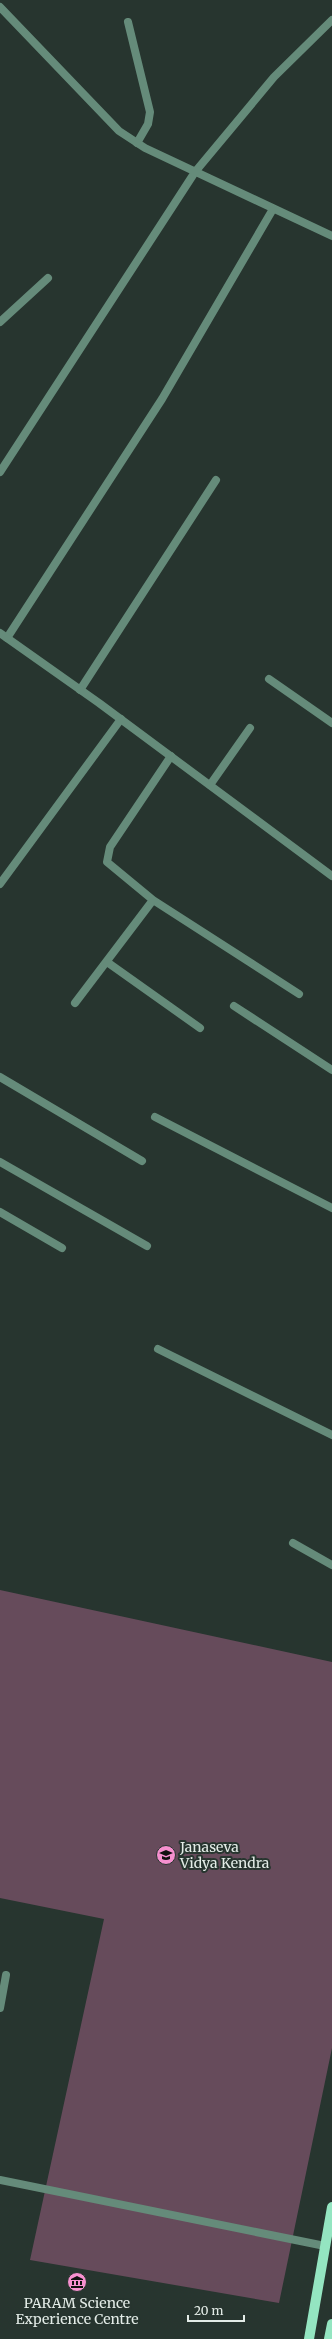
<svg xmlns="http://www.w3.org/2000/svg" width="332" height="2339" font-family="Merriweather,serif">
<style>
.green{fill:#664b5b}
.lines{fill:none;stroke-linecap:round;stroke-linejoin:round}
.service{stroke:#658b7a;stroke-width:8}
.minor{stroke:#658b7a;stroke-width:8}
.tertiary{stroke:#658b7a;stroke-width:8}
.primary{stroke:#94e5c1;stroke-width:10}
.labels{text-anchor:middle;stroke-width:4;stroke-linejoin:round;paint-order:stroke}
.poi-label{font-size:14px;fill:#e3ece7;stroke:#27352f;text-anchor:start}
</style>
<rect width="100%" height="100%" fill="#27352f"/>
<!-- green -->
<path class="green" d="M0,1590L332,1662V2048L279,2303L30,2260L104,1919L0,1898Z"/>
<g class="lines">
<!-- service -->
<path class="service" d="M128,22L150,112L148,124L137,143
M0,2008L6,1975
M0,2180L325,2246"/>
<!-- minor -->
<path class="minor" d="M0,7L119,131L145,148L332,236
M0,322L48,278
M0,472L195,172L274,77L332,20
M7,638L162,399L273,209
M269,679L332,723
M80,690L216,480
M210,785L250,728
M0,884L121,719
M153,900L299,994
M107,962L200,1028
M75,1003L153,900L107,862L110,847L171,756
M234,1006L332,1070
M0,1077L142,1161
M155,1117L332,1208
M0,1162L147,1246
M0,1212L62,1248
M158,1349L332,1435
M293,1543L332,1565"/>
<!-- tertiary -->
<path class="tertiary" d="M0,633L99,703L332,876"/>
<!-- primary -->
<path class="primary" d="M309,2339L332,2207
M329,2339L332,2324"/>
</g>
<!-- icons -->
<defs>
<g id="school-disc" transform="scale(1)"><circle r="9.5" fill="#f690cf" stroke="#27352f"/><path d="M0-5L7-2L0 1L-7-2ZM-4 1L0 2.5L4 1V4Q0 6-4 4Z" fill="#111"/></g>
<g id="museum-disc" transform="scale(1)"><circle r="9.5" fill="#f690cf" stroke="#27352f"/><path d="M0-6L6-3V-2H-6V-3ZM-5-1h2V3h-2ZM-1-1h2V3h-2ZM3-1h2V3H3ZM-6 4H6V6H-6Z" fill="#111"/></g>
</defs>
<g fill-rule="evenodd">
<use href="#school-disc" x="166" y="1855"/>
<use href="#museum-disc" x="77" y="2282"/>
</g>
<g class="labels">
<!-- poi labels -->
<g class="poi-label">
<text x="180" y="1852">Janaseva<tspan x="180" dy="16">Vidya Kendra</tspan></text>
<text x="77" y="2308" text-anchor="middle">PARAM Science<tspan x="77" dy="16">Experience Centre</tspan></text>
</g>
</g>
<!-- scale -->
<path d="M188 2315v6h56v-6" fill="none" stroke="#e3ece7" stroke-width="2"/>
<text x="194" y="2315" font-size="12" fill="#e3ece7" stroke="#27352f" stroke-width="3" paint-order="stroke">20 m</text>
</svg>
